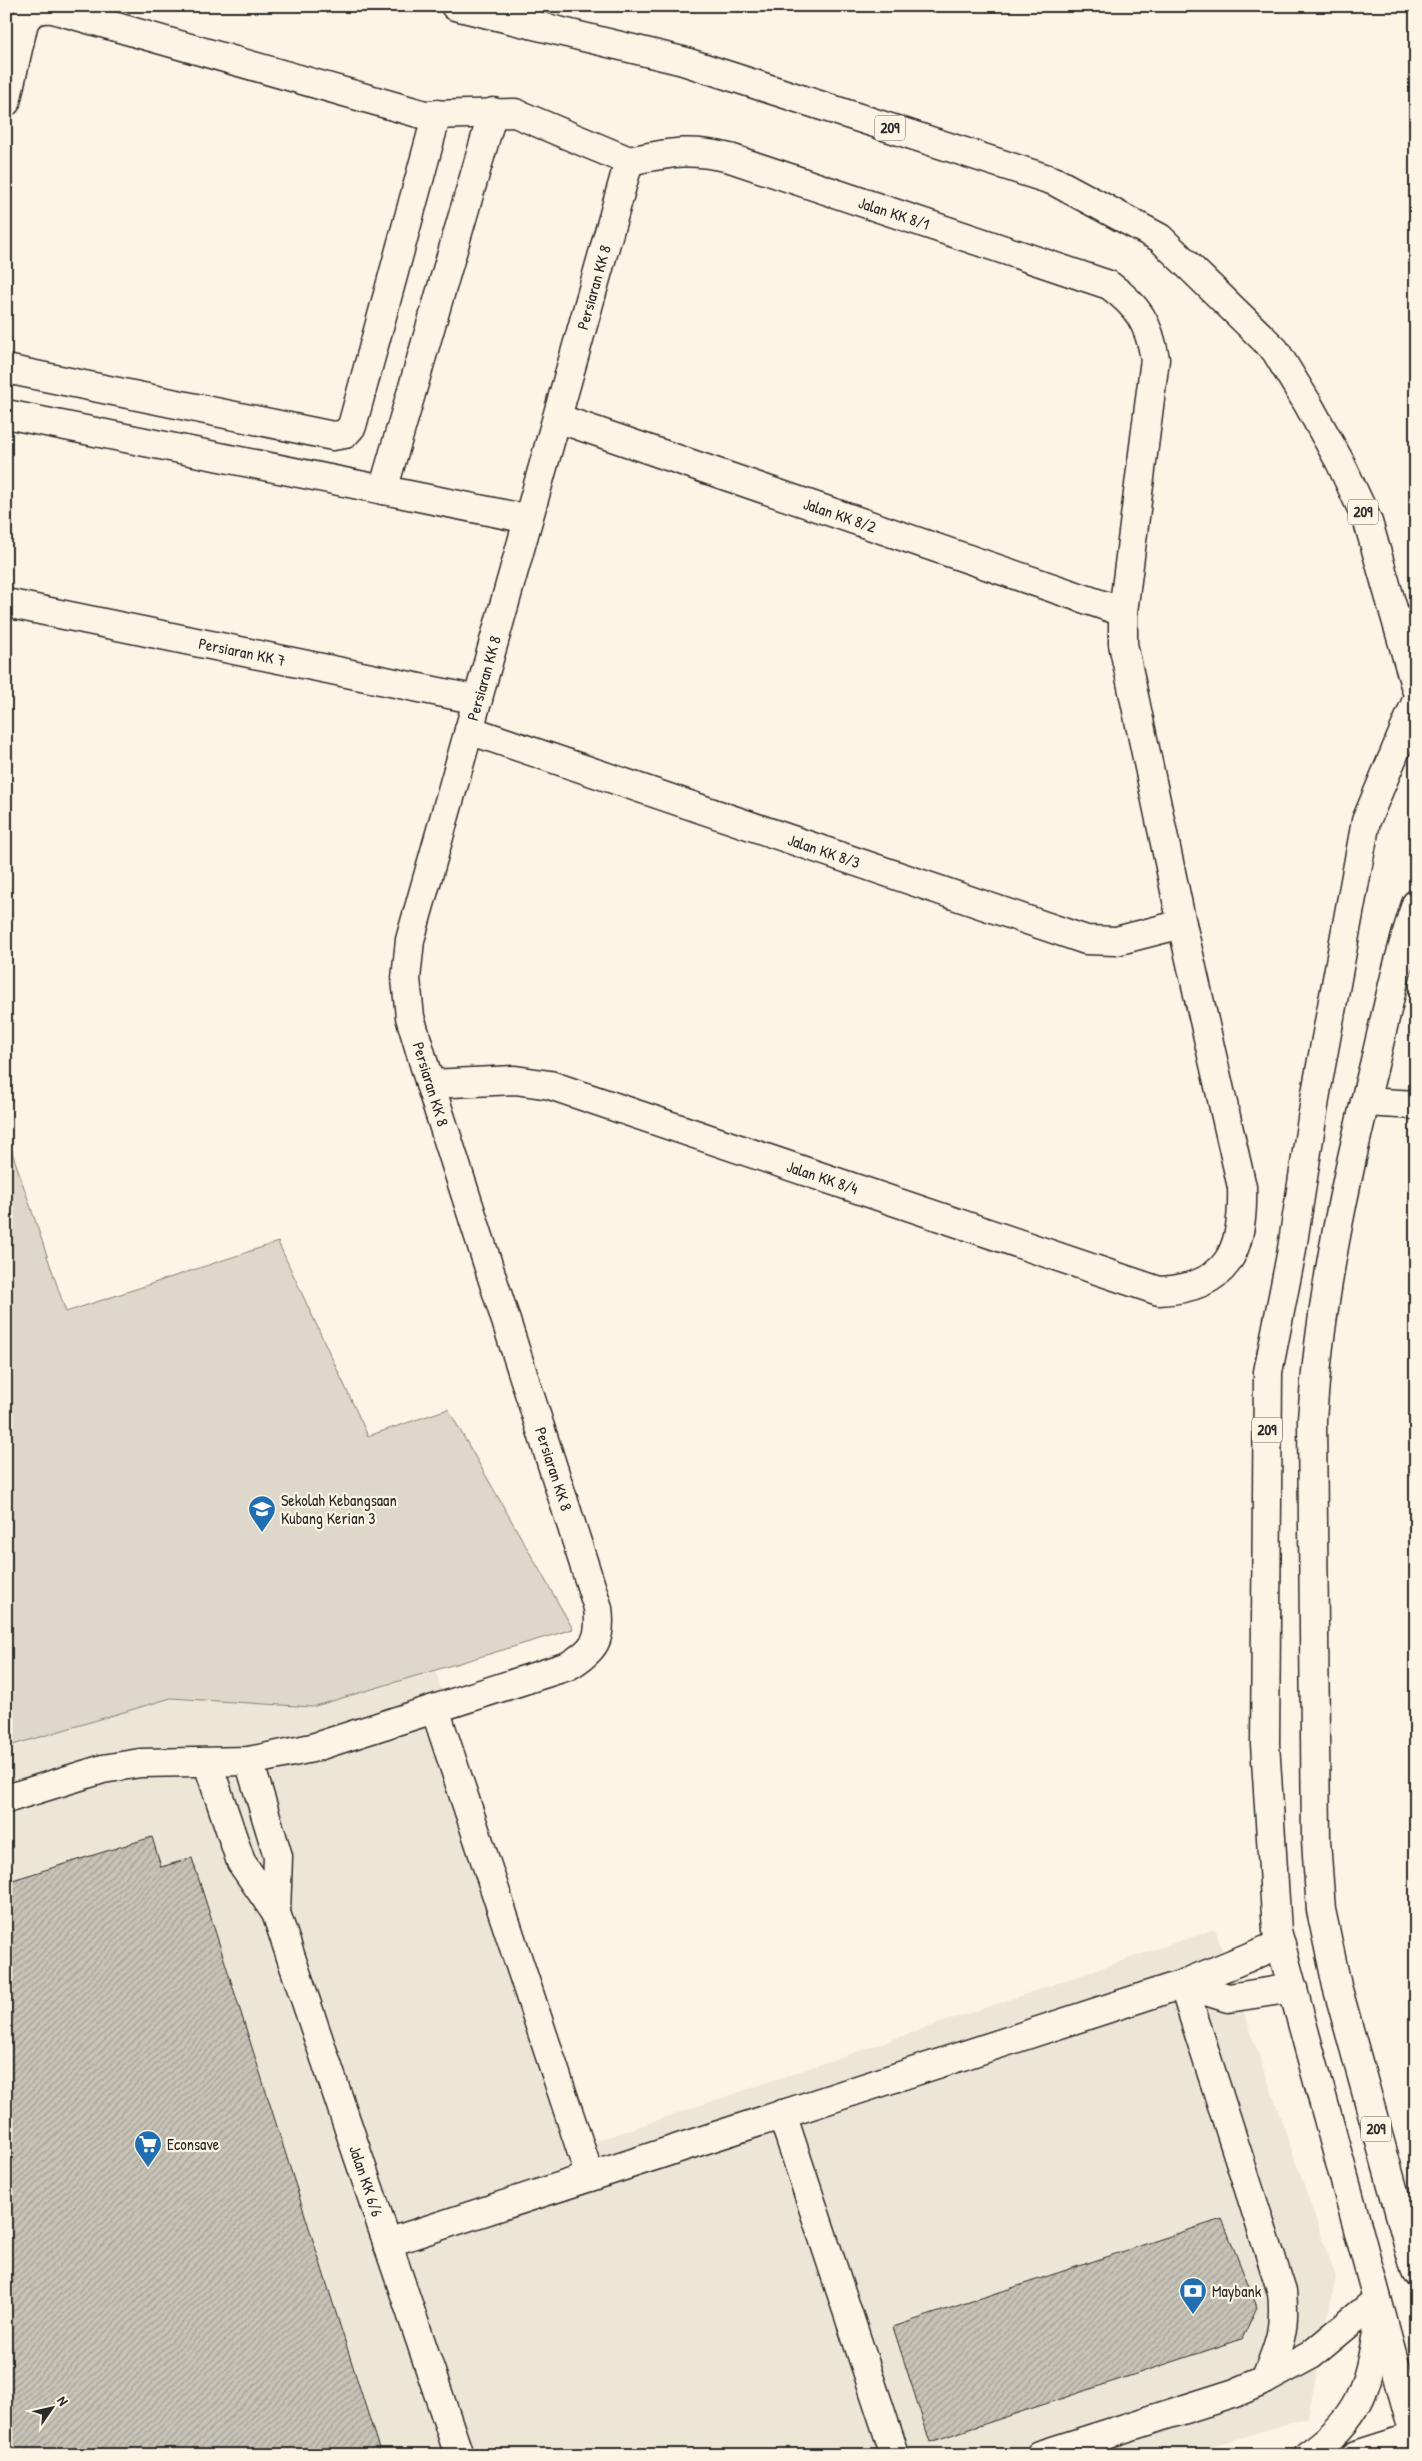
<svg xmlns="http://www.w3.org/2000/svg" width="1422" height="2461" font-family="'Patrick Hand',sans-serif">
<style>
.built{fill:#ece6d7}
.grass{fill:#ded8ca;stroke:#84827a}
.building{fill:url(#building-hatch);stroke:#2b2b2b}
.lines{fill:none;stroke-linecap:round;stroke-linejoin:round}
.minor-casing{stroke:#2b2b2b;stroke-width:31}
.major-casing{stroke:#2b2b2b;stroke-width:31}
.minor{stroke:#fcf5e5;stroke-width:28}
.major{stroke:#fcf5e5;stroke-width:28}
.labels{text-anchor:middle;stroke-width:4.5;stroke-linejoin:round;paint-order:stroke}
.shield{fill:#fcf5e5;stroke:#6a6863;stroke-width:1}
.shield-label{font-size:15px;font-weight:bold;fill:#2b2b2b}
.street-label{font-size:16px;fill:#2b2b2b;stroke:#fcf5e5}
.poi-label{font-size:16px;fill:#2b2b2b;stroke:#fcf5e5;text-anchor:start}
</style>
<defs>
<pattern id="building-hatch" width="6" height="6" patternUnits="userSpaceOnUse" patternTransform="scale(1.25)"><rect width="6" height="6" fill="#c8c3b7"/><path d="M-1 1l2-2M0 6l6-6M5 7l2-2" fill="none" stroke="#a39f95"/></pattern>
</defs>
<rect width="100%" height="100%" fill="#fcf5e5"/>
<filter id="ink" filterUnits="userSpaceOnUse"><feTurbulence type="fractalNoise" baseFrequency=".02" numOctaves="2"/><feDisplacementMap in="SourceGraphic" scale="10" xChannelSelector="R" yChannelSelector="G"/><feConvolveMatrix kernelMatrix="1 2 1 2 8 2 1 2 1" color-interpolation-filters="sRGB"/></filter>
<g filter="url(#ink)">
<!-- built -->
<path class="built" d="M6,1134L65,1312L278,1242L368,1436L448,1409L573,1629L435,1670L593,2142L1215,1929L1336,2277L1308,2417L1186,2455H6Z"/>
<!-- grass -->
<path class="grass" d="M6,1134L66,1312L278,1242L368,1436L448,1409L573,1629L312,1707L171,1698L6,1747Z"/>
<!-- building -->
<path class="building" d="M152,1837L161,1867L192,1858L381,2455H6V1882Z
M1222,2219L1257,2307L1242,2339L930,2442L893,2327Z"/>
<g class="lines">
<!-- minor casing -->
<g class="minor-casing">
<g id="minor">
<path d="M6,102L24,22C31,11 39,8 53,9L425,115L515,113L629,161"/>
<path d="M6,369L333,436L345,434L352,426L437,114"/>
<path d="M6,414L528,519"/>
<path id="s1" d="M557,418L1123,612"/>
<path d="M383,490L493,112"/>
<path id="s2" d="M6,603L478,700"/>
<path id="s3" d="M469,730L1086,940L1116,941L1182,924"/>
<path id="s4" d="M430,1084L515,1080L550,1085L1159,1291C1228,1288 1244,1251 1242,1187L1182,924L1123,644V612L1155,359C1149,323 1138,306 1109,285L730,158C688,148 670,153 629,161"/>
<path d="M1365,1102L1416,1105"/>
<path d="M435,1709L590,2177"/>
<path d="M249,1761L278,1856L276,1913"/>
<path id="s5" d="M208,1764L241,1862L276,1913L459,2455"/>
<path id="s6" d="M6,1799L103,1769L140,1763L249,1761L312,1748L568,1666C595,1650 602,1639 598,1608L430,1084L410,1017L406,979L410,940L629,161"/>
<path d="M1183,1984L1282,2292C1286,2330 1279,2345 1265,2380"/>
<path d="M1183,1984L1228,1998L1293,1988"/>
<path d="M782,2114L895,2455"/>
<path d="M387,2243L1183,1984L1281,1944"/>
<path d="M1040,2455L1235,2393L1265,2380L1311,2355L1377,2300"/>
</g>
</g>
<!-- major casing -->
<g class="major-casing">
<path id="major" d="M455,6L683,61L1054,181L1160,238L1275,350L1308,404L1340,462L1368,522L1416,689
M1416,702L1366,821L1316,1093L1291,1255L1268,1372L1265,1744L1277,1931L1416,2442
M1416,904C1398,957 1387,1011 1374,1065C1345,1181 1320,1299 1312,1419L1316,1841L1321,1910L1337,1986L1416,2272
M1308,2455C1366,2414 1367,2383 1380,2318
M1356,2455L1416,2436"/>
</g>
<!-- minor -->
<use href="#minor" class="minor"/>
<!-- major -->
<use href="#major" class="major"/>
</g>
</g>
<!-- icons -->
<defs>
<g id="school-pin" transform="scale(1.4375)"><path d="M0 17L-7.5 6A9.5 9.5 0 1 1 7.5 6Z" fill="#1f6fb2" stroke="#fcf5e5"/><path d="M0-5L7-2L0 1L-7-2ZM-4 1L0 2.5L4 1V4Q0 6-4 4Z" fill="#fff"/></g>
<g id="supermarket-pin" transform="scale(1.4375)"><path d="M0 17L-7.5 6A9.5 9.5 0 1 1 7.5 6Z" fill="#1f6fb2" stroke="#fcf5e5"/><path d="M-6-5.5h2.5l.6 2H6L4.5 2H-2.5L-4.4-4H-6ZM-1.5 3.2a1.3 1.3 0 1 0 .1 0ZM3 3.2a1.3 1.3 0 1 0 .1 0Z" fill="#fff"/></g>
<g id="bank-pin" transform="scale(1.4375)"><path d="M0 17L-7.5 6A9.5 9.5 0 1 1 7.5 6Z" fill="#1f6fb2" stroke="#fcf5e5"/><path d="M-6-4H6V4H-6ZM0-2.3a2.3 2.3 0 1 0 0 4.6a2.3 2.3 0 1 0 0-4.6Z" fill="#fff"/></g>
</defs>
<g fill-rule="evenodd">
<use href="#school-pin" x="262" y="1509"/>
<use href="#supermarket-pin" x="148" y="2144"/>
<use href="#bank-pin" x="1193" y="2291"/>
</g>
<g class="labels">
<!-- shield labels -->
<g class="shield">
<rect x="875" y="115.5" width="30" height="25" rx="4"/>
<rect x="1348" y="499.5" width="30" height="25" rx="4"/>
<rect x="1252" y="1417.5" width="30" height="25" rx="4"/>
<rect x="1361" y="2116.5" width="30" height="25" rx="4"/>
</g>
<g class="shield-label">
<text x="890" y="133">209</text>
<text x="1363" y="517">209</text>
<text x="1267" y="1435">209</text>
<text x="1376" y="2134">209</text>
</g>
<!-- street labels -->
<g class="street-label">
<text transform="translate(894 213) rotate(18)" y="6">Jalan KK 8/1</text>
<text dy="6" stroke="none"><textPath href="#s6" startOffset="2028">Persiaran KK 8</textPath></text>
<text dy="6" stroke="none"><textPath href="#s1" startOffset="299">Jalan KK 8/2</textPath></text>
<text dy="6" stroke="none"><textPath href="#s2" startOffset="241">Persiaran KK 7</textPath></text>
<text dy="6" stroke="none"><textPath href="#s6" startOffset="1622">Persiaran KK 8</textPath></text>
<text dy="6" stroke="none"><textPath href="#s3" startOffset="375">Jalan KK 8/3</textPath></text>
<text transform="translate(431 1084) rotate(73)" y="6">Persiaran KK 8</text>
<text dy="6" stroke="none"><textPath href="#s4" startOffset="408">Jalan KK 8/4</textPath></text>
<text transform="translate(554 1469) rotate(72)" y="6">Persiaran KK 8</text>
<text dy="6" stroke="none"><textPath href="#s5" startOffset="448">Jalan KK 6/6</textPath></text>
</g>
<!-- poi labels -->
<g class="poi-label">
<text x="281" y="1506">Sekolah Kebangsaan<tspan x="281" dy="18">Kubang Kerian 3</tspan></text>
<text x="167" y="2150">Econsave</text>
<text x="1212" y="2297">Maybank</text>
</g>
</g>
<!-- margin -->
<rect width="1422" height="2461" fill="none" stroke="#fcf5e5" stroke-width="25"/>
<rect x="12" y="12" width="1397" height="2436" fill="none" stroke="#2b2b2b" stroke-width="2" filter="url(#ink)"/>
<!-- north arrow -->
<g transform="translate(52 2408) rotate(56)" stroke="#fcf5e5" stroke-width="4" paint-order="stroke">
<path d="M0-4L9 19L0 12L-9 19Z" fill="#2b2b2b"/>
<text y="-8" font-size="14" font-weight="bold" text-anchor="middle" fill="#2b2b2b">N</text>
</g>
</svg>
